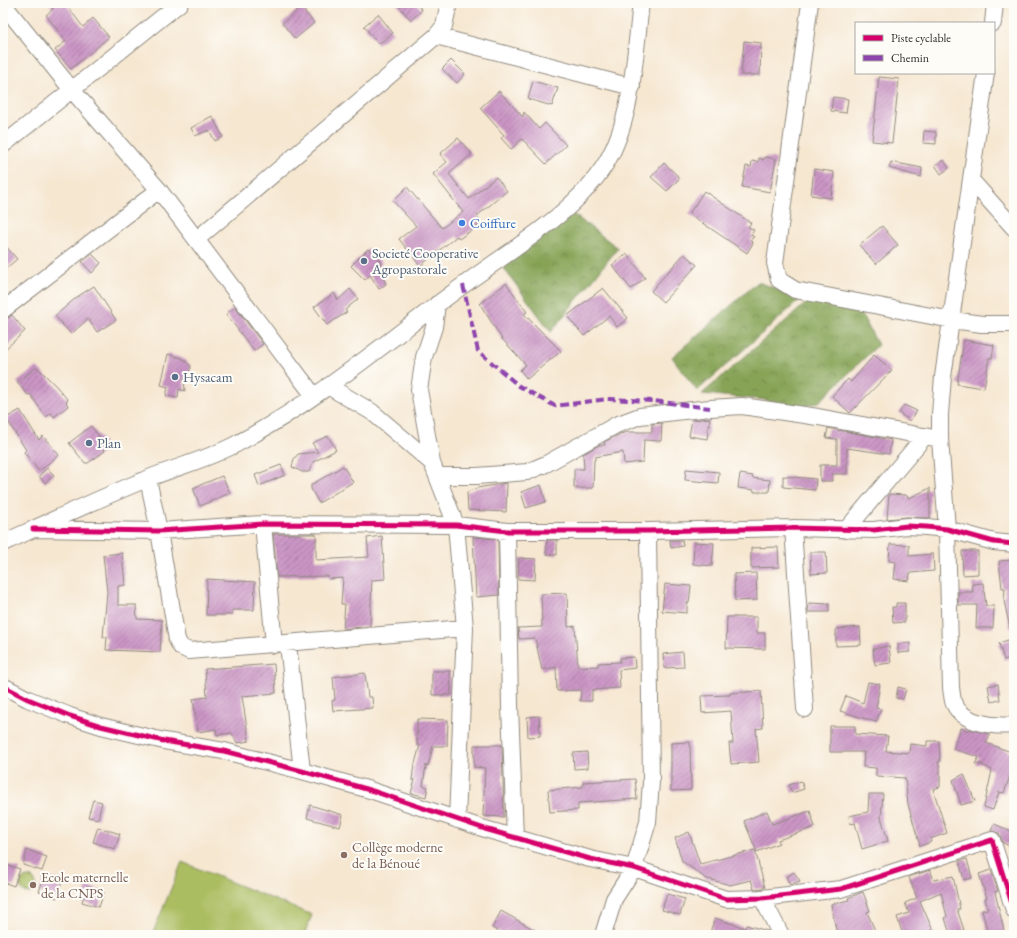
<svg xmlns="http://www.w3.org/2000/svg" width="1017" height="938" font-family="'EB Garamond',serif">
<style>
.grass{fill:url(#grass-dots);stroke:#6a7446}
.forest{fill:url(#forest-crowns);stroke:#596840}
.pitch{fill:#aabd60;stroke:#6a7446}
.building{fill:url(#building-hatch)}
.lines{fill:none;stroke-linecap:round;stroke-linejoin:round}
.minor-casing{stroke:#90897e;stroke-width:18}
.minor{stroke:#fff;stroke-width:16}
.quiet{stroke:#8e44ad;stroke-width:4;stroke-dasharray:8 4;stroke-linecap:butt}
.cycleway-casing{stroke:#fdfcf7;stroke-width:8}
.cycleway{stroke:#d6006c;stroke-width:5}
.shop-dot{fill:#3f7fe0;stroke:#fdfcf7;stroke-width:1.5}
.service-dot{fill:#5c6f8a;stroke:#fdfcf7;stroke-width:1.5}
.education-dot{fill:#8d6e63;stroke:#fdfcf7;stroke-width:1.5}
.labels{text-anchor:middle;stroke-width:4;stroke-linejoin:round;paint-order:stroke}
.shop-label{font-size:14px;fill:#366cbe;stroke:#fdfcf7;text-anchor:start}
.service-label{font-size:14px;fill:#4e5e75;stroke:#fdfcf7;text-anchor:start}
.education-label{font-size:14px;fill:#785e54;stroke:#fdfcf7;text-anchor:start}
</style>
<defs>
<pattern id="grass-dots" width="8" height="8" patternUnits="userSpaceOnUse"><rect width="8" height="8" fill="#aabd60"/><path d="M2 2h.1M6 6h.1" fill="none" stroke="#8b9a4f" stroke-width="1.8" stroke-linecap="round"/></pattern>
<pattern id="forest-crowns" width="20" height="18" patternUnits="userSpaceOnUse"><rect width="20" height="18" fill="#87a456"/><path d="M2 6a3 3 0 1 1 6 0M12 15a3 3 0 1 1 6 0" fill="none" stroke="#6f8647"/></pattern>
<pattern id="building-hatch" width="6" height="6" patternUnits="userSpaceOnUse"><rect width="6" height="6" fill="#cb95c5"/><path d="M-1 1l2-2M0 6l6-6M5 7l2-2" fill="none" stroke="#a57aa0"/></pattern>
</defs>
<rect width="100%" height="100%" fill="#fdfcf7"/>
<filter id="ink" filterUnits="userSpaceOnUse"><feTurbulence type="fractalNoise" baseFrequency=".025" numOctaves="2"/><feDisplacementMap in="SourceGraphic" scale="8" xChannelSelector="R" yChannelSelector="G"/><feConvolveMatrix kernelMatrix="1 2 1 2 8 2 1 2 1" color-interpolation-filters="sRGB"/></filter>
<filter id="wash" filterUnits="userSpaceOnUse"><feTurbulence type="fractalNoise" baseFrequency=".012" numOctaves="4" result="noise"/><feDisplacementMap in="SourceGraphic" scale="16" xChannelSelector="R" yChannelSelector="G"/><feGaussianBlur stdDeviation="0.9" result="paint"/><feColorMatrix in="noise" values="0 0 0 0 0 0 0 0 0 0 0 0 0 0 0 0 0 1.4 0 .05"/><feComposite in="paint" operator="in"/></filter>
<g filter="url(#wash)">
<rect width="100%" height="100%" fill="#f6e7d1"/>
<!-- grass -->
<path class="grass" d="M20 885a8 8 0 1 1 16 0a8 8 0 1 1-16 0Z"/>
<!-- forest -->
<path class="forest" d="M573,214L618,248L551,332L502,266Z
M758,282L802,298L697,391L672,357Z
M812,298L861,313L878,345L819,402L787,411L766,400L702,394Z"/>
<!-- pitch -->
<path class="pitch" d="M182,862L312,915L304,935H152Z"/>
<g id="blocks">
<!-- building -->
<path class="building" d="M49,3H65L83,27L93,18L109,37L71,69L55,50L66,41L46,15L53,9Z
M396,3H416L422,10L411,20Z
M301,7L314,23L295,39L282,23Z
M378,14L393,33L378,44L364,26Z
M744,41L761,43L760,75H741Z
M451,60L465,74L457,83L442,69Z
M879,77L899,79L892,143L872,141Z
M533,81L558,88L552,106L528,99Z
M499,91L523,117L524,112L539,129L545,123L566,145L546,164L522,139L511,149L501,138L504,135L480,108Z
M833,97L848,99L846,113L831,111Z
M212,116L223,137L215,141L209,130L195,136L191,128Z
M924,131L936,132V144L923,143Z
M458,138L472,154L449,174L469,199L496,177L507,191L477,216L482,223L459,239L457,236L420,266L399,239L416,226L393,201L407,187L442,228L463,212L433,174L447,162L440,154Z
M765,157L776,159L770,192L742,187L746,166L751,167L752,161L758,162L759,158L763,160Z
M944,160L949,168L941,174L935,165Z
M891,162L922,168L921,177L889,168Z
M664,163L680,178L667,191L651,177Z
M814,169L834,172L831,198L811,195Z
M704,191L751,223L748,227L754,230L751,235L754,237L750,240L753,243L747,253L689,214Z
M882,226L898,245L876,264L859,245Z
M3,243L17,259L3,271Z
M368,249L382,263L378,267L386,284L379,289L370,275L365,280L351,266Z
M92,254L101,263L92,273L82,262Z
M627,254L645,278L631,289L612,265Z
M684,254L697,265L663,302L651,291Z
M506,283L527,312L524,314L561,351L527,379L520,370L526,365L502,339L480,304Z
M94,286L116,320L97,332L88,319L71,334L55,316L77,297Z
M603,288L628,318L617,327L609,316L584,336L567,316Z
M350,289L358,299L345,310L347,312L327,325L314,307L334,293L338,300Z
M235,307L263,344L254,351L226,314Z
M12,315L25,331L3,351V322Z
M964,340L994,345L992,358H989L984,388L957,384Z
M168,354L182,358L191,366L188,378H184L185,391L179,389L178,398L166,396L168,387L161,385Z
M874,355L892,370L850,413L832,396L848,379L851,382Z
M37,367L56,386L68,400L66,402L68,406L54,417L51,413L46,417L30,394L28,395L17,382Z
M904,405L917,411L910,421L899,413Z
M20,410L39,440L43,436L59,455L39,471L24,452L26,450L6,418Z
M710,418L707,439L689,436L692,420Z
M662,423L661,441L644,440L643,462L624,464L623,452L595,457V460H594L593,488H574V469H584L583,454L599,445H605L604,442L620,434L628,432H652V424Z
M91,426L105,444L102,447L105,451L88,463H85L69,443Z
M828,428L891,440L889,454L847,448V474H832V481H820V465H837V439L826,438Z
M328,436L336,450L313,462L309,472H302L292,467L294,459L298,454L318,452L312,443Z
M281,465L285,475L259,486L255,475Z
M343,466L353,482L319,503L311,489V485Z
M47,468L54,475L45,483L39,476Z
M686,469L719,472L718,483L685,480Z
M740,474L753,476L752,478L770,480L769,492H754V490L738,488Z
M222,476L230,493L200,506L193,488Z
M783,476L816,479L815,490L783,487Z
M507,483L506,512L468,510L467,492L477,488Z
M541,485L546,502L526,508L521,492Z
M930,488V518L907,517L887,519L889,494L906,495L909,498Z
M273,534H316V560L369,557L367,538L382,536L385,579L372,580L370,626L343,629L345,604H341L343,578L329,579L328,576L277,577Z
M473,537L498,539L499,595L476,597Z
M547,540H557V555L546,554Z
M670,540H682L683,546L671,548Z
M694,542L714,543L712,566L693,564Z
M890,544L909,545V556L933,554L934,571L910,573L909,581L894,579L896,562L889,561Z
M778,547L779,567L751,568V548Z
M962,551H978V574L963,575Z
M810,552H826L827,573L811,574Z
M122,553L125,585L118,586V605H136L137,619L162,620L160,652L106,650L107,637H103L107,592L103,555Z
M519,558L536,559L535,580L518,579Z
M1014,560V628H1010L1004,601L1005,588H1002L999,561Z
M756,573L757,600L735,601L734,574Z
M207,579L255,582L254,610H232V615H206Z
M983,583L986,606H994L993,628H976L977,605H958V592H973L972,584Z
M665,584L691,586L689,603H687V613L662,611Z
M567,593L568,627L575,626L578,667L598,666V663L620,662V658L634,657L635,668L619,670L620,688L592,690V701H580L581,690L557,691L556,667L542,670L535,638L519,639L518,628L542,627L541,594Z
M809,603L829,604V612H808Z
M896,603H905V622L893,623L892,607H896Z
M727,617H757V633H765V649L726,648Z
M860,627L861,645L836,646V629Z
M1014,638V657L1004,660L999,643Z
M910,643V652L898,653V644Z
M889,646L891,663L875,665L873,649Z
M683,652L684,667L664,668L663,654Z
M274,664L276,693L242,696L249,741L237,743L232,733L217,735L216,729L198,732L193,699L207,697L205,669Z
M432,671H450L451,695H432Z
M365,673L368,697H372L373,708L333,711L332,701L335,700L333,677Z
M868,682L880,684L876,708L881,709L876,722L840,711L846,696L863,703Z
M998,684L1000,700L991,702L988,686Z
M898,687L906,689L903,699L896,698Z
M761,691L763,728L756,729L759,762L731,764L729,743H733L731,711L702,713L701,696L730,695V693Z
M539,716L540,736L528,737L527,717Z
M417,719L448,720L447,746H433L428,766L426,765L423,786L428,787L426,797L411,793L415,780H412L413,771L420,745H417Z
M830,726H855V734L888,736L886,751L909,753L910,744L927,746V741H939L940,762H938L940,768V787L933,789L947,833L930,839L931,842L920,846L908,804L905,778L876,776V768L863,767L864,752H830Z
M961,728L969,731L970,729L990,734L986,743L1014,753V778L1010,776L1004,793L999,792L993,810L984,807L992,770L982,765L983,764H975L979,757L953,749Z
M690,742L691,790L671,791V743Z
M474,745H502L504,817L483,816L485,768L474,767Z
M587,752L588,768L574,769L573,753Z
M964,774L975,801L961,805L953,780Z
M635,779L637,799L578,803V810L550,812L548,790L583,787V782Z
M801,781L804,789L792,793L789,785Z
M869,794H883L881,817L888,841L862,849L855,823L850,824L849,816L868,812Z
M93,800L102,802L98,819L88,817Z
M310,805L343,815L340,827L307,818Z
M767,811L772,824L810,811L815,827L778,840L779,843L757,852L744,821Z
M994,824L1014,832V848L1003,843L999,833L991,831Z
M98,827L120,834L115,849L93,842Z
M689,832L700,864L755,850L765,888L754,889L751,880L730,885L705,878L682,861L675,838Z
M27,850L47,857L42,871L23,865Z
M967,859L972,878L964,880L959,861Z
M3,864L20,869L14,886L3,882Z
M930,870L934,880L953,876L960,909H957L964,930L950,934L945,918L947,917L941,892L920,901L935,935H903L897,917L909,913L905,903L917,898L909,877Z
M991,870L998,891L995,892L1005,935H988L982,910L988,909L985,899L987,898L979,874Z
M794,872L800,881L790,885L786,877Z
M44,876L62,881L57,898L39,892Z
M87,886L104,892L99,907L82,902Z
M863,892L870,911L867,912L877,935H837L831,904L849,900L848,898Z
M667,894L685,899L680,915L662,910Z
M501,911L544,935H505L492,928Z
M715,918L745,928L746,925L768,931L770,935H709Z"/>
</g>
</g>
<g filter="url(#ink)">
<use href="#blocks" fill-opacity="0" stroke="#90897e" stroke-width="1"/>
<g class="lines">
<!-- minor casing -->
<g class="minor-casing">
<path id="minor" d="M810,3L775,263L779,280L795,290L952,320L982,324H1014
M3,4L72,90L159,190L314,396
M993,23L995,3
M436,36L632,87
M986,73L943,377L940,414V439L947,529L951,688C952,693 952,699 954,704C964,724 994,727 1014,725
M3,145L180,3
M971,180L1014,228
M197,239L436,36L444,26L449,3
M437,304L434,327L424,357L419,390L432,463L456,525L465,628L457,820
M3,310L159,190
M328,386L372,412L432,463
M438,476H477L527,472L546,464L616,425L640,416L710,408L742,406L818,417L940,439
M148,479L159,531L177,640L181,647L189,651L465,628
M263,524L274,645
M793,528L805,709
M33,529L159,531L263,524L456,525L507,531H648L793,528L874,530L907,526L926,527L947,529L994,542L1014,544
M846,530L925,436
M507,531L510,705L515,838
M3,543C51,521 100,498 149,478C179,466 212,458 240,442C322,398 394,335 469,281C514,248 577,211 606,163C633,119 635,53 641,3
M288,644L302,771
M3,686L28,699L70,716L101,726L164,741L224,751L302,771L370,790L485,829L590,859L634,868L726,899L762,898L841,889L992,840L1014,910
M762,898L781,935
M603,935L614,899L634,868L648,822L651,782L648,531"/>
</g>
<!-- minor -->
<use href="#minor" class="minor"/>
<!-- quiet -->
<path class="quiet" d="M463,285L478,351L519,386L555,406L607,399L654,401L710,408"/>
<!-- cycleway casing -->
<g class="cycleway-casing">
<path id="cycleway" d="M33,529L159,531L263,524L456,525L507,531H648L793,528L874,530L907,526L926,527L947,529L994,542L1014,544
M3,686L28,699L70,716L101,726L164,741L224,751L302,771L370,790L485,829L590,859L634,868L726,899L762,898L841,889L992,840L1014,910"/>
</g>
<!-- cycleway -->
<use href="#cycleway" class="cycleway"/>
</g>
</g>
<!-- markers -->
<circle class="shop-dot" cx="462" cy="223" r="4"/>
<g class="service-dot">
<circle cx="364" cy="261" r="4"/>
<circle cx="175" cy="377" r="4"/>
<circle cx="89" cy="443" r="4"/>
</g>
<g class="education-dot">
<circle cx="344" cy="855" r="4"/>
<circle cx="33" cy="885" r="4"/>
</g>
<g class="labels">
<!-- shop labels -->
<g class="shop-label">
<text x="470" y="228">Coiffure</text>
</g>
<!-- service labels -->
<g class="service-label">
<text x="372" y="258">Societé Cooperative<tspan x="372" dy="16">Agropastorale</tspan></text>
<text x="183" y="382">Hysacam</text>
<text x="97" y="448">Plan</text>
</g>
<!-- education labels -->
<g class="education-label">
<text x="352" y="852">Collège moderne<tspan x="352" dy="16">de la Bénoué</tspan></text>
<text x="41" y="882">Ecole maternelle<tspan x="41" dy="16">de la CNPS</tspan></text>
</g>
</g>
<!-- margin -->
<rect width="1017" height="938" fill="none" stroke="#fdfcf7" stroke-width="16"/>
<!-- legend -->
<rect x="855" y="22" width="140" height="52" fill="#fdfcf7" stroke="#a9a8a5"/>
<rect x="863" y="35" width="20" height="6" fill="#d6006c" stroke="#a9a8a5"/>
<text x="891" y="42" font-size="12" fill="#2b2b2b">Piste cyclable</text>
<rect x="863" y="55" width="20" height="6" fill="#8e44ad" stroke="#a9a8a5"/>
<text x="891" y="62" font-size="12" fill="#2b2b2b">Chemin</text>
</svg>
